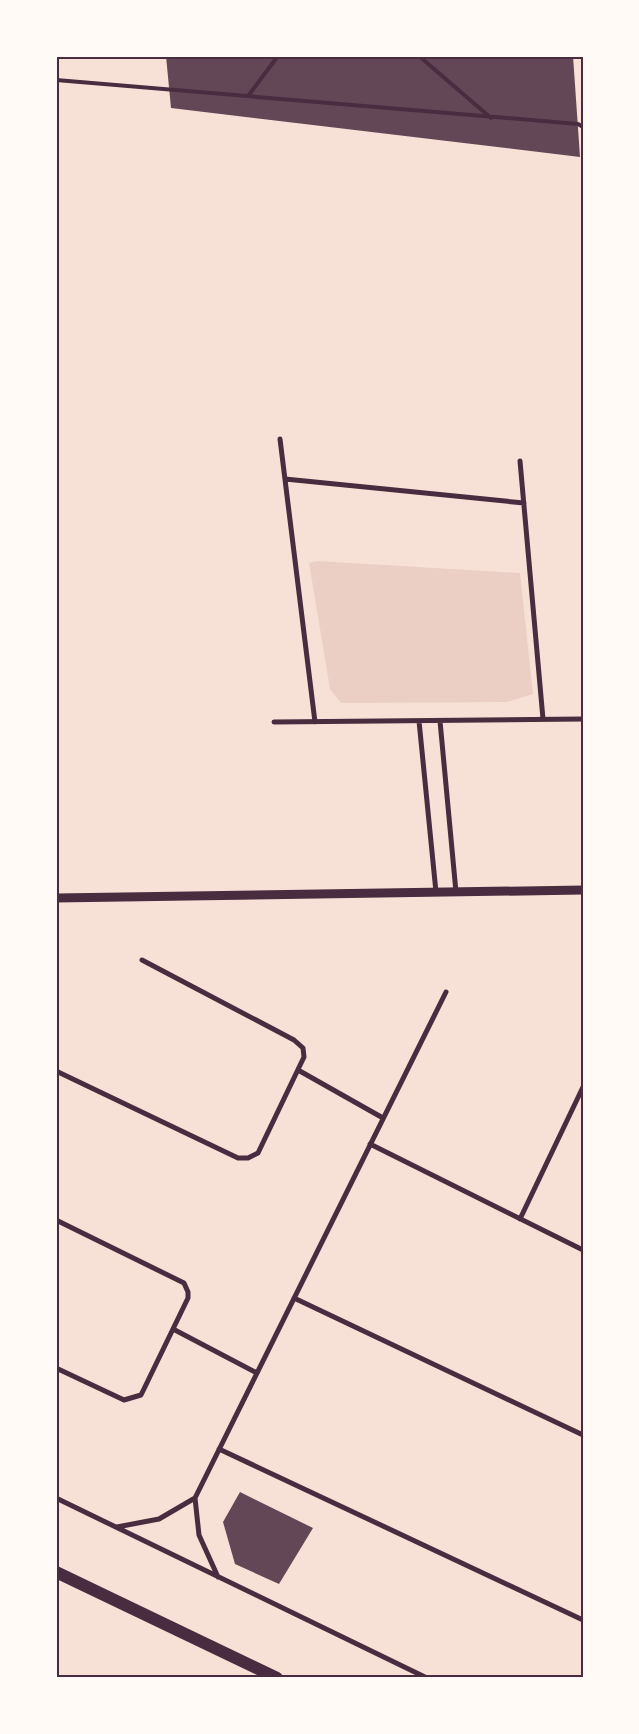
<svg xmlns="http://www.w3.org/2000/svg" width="639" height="1734" font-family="Quicksand,sans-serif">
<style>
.green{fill:#ebcfc5}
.building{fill:#644757}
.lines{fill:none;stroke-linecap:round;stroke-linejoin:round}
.service{stroke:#4a2c40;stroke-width:4}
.minor{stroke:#4a2c40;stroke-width:5}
.tertiary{stroke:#4a2c40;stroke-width:9}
.primary{stroke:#4a2c40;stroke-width:12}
.neatline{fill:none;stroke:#4a2c40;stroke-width:2}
</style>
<rect width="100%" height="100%" fill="#f7e1d7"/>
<!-- green -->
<path class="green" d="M318,561L520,573L533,694L507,702L341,703L330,689L309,563Z"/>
<!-- building -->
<path class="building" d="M166,56H573L580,157L171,108Z
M240,1492L313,1528L279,1584L235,1564L223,1522Z"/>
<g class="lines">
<!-- service -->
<path class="service" d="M419,56L491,118
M56,80L578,124L583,127
M248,96L278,56"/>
<!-- minor -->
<path class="minor" d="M280,439L315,722
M520,461L543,719
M285,479L524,503
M419,721L436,892
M440,721L456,892
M274,722L583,719
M298,1070L383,1118
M56,1071L238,1158H248L258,1153L304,1057L303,1048L294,1040L142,960
M370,1144L583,1250
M520,1219L583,1087
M56,1220L184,1283L188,1292V1298L141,1395L124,1400L56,1368
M294,1298L583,1435
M173,1329L257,1373
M219,1449L583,1620
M56,1498L427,1678
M117,1527L159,1519L195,1498
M218,1577L199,1535L195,1498L446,992"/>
<!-- tertiary -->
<path class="tertiary" d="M56,898L583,890"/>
<!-- primary -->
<path class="primary" d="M56,1572L277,1678"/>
</g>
<!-- border -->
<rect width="639" height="1734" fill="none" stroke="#fffaf5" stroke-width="115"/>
<rect x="58" y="58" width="524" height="1618" class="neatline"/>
</svg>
